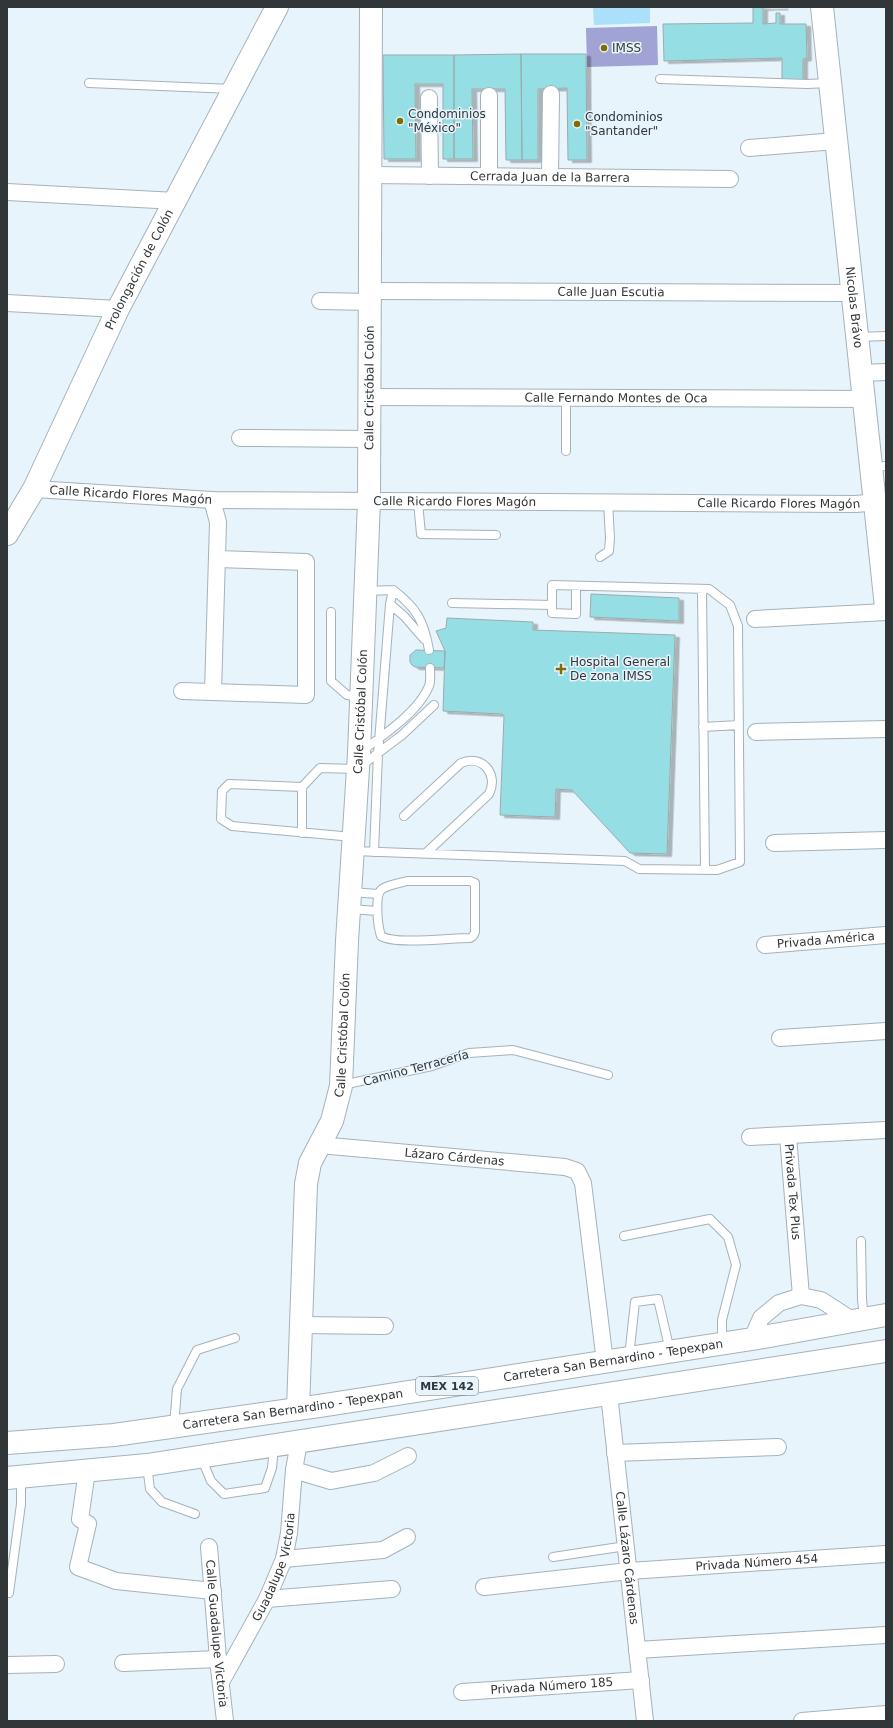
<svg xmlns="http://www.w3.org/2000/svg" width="893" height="1728" font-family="'DejaVu Sans',sans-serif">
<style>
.green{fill:#aae0fa}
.water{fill:#a1a3d5}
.building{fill:#95dfe4;stroke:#9babac;filter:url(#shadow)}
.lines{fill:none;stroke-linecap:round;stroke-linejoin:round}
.lane-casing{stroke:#a5b2b9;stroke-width:10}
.street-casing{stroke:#a5b2b9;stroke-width:18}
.secondary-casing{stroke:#a5b2b9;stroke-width:24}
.highway-casing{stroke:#a5b2b9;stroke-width:24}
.lane{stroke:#fff;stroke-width:8}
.street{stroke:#fff;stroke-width:16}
.secondary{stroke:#fff;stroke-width:22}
.highway{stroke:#fff;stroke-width:22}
.poi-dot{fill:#826b06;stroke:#e7f4fb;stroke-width:1.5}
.labels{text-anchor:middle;stroke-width:3;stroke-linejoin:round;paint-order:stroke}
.shield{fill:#e7f4fb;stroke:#686f73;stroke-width:1}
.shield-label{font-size:11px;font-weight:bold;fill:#313639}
.poi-label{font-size:12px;fill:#313639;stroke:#e7f4fb;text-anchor:start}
.street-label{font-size:12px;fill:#313639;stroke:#e7f4fb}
</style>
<defs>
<filter id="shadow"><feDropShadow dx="4.5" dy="2.5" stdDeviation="0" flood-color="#0004"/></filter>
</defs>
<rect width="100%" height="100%" fill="#e7f4fb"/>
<!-- green -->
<path class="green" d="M593,7H650V23L594,25Z"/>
<!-- water -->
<path class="water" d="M657,26L658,65L587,67L586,28Z"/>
<!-- building -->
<path class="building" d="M753,7H784L763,8V24L776,23V13H780V24H806L807,58L803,59V82L782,83V58L664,61L663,24L753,23Z
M521,54L522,160H506L505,89H472L473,159H454V55Z
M521,54H586L587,160H568L567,88L538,89V160H522Z
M383,55H454V159H443V84H415L416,159H384Z
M591,594L679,598V621L590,617Z
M447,618L533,622V630L675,635L667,854L630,853L572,790L556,789L555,817L500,815L504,716L502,714L443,711L445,651L436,631L446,628Z
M416,650L445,651L444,668L415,667L412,665L410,662V655Z"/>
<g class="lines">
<!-- lane casing -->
<g class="lane-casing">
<path id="lane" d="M660,79L807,84L829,83
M89,83L233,89
M858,337L886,336
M566,398V451
M872,467L886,466
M418,502L421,534L496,535
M600,557L609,551L610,538L608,502
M702,589L705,870
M393,590C416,607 424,621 429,650
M367,591L393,590L390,604L378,754L374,852
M452,603L552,605
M390,604L404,616L424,639
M331,612V681L347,695L360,697
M703,727L739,725
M363,750C384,735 419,711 429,686C431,681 430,673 430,668
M404,816L461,763C482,754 499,774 489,794L425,854
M302,833V787
M353,837L232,826L221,819L222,791L229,784L302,787L320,768L357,769L402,735L434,705
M353,851L625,861L639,869L717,870L740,862L738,626L730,605L709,589L552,585V613L576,614V586
M407,881H470L475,883V932L473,936L470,938C450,938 395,945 381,936C378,927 374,895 382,889C388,885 400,883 407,881Z
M351,892L378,894
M350,909L377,911
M342,1085L432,1066L469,1053L513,1050L608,1075
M624,1236L710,1219L728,1237L736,1265L722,1320V1343
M861,1241L862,1300L864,1317
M629,1357L635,1302L658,1299L670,1351
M174,1426L177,1389L197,1350L235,1338
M201,1457L211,1481L224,1494L265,1488L272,1468L274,1446
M147,1465L150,1489L162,1502L195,1514
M553,1557L626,1546
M9,1593L21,1504V1477"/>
</g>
<!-- street casing -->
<g class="street-casing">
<g id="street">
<path d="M429,98L430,176"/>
<path d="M749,148L836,141"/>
<path id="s1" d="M370,175L730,179"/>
<path d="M489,176V96"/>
<path d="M550,177L551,94"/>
<path d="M7,192L176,201"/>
<path id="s2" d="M370,291L852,293"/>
<path d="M320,301L370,302"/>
<path d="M7,303L118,309"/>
<path d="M861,373L886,372"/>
<path id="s3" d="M370,397L863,399"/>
<path d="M240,438L370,439"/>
<path id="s4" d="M34,489L212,500L856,504L886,501"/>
<path d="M212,500L218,522L213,692"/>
<path d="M755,619L886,612"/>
<path d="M182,691L306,695V562L217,559"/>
<path d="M756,732L886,729"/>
<path d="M774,843L886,840"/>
<path id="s5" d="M765,945L886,935"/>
<path d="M780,1038L886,1031"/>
<path id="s6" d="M788,1136L801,1296"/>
<path d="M750,1137L886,1130"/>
<path id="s7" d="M319,1145L565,1167L577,1171L583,1183L605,1362"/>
<path d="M300,1325L385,1326"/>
<path d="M752,1339L761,1318L779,1303L801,1296L821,1300L852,1320"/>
<path id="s8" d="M609,1394L645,1721"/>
<path d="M615,1453L778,1447"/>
<path d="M294,1470L331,1481L374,1473L408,1456"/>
<path d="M87,1471L80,1519L88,1524L78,1567L116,1581L213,1591"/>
<path id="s9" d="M209,1547L218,1659L225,1721"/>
<path d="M284,1559L383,1550L407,1537"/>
<path id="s10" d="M484,1587L629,1571L886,1554"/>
<path d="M267,1599L392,1589"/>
<path d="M637,1650L886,1635"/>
<path d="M123,1663L218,1659"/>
<path d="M7,1665L56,1664"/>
<path id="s11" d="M221,1682L267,1599L284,1559L289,1533L294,1470L299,1442"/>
<path id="s12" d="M462,1692L641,1680"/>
<path d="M802,1721L886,1714"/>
</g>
</g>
<!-- secondary casing -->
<g class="secondary-casing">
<g id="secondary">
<path id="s13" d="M822,7L886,607"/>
<path id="s14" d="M7,534L34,489L118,309L277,7"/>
<path id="s15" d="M298,1409L306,1184L310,1163L332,1121L341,1086L347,941L359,753L369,501L371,7"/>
</g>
</g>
<!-- highway casing -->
<g class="highway-casing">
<g id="highway">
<path id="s16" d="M7,1443L114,1435L319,1406L752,1339L886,1315"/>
<path d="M7,1478L147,1465L886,1351"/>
</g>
</g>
<!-- lane -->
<use href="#lane" class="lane"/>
<!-- street -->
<use href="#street" class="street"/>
<!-- secondary -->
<use href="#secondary" class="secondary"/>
<!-- highway -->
<use href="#highway" class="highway"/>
</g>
<!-- markers -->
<g class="poi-dot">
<circle cx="604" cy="48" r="4"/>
<circle cx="400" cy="121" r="4"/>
<circle cx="577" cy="124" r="4"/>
<path d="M559 663h4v4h4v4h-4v4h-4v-4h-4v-4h4z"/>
</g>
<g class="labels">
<!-- shield labels -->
<rect class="shield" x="416" y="1377" width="62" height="18" rx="3"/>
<g class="shield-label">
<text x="447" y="1390">MEX 142</text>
</g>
<!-- poi labels -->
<g class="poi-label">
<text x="612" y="52">IMSS</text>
<text x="408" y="118">Condominios<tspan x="408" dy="14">"México"</tspan></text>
<text x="585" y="121">Condominios<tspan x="585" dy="14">"Santander"</tspan></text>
<text x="570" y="666">Hospital General<tspan x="570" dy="14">De zona IMSS</tspan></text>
</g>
<!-- street labels -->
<g class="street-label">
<text dy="4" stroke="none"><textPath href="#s1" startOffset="180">Cerrada Juan de la Barrera</textPath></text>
<text dy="4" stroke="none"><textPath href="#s14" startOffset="296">Prolongación de Colón</textPath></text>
<text dy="4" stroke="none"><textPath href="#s2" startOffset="241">Calle Juan Escutia</textPath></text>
<text dy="4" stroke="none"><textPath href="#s13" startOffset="302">Nicolas Brávo</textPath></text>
<text dy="4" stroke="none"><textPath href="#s15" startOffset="1029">Calle Cristóbal Colón</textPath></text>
<text dy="4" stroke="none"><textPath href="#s3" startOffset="246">Calle Fernando Montes de Oca</textPath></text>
<text dy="4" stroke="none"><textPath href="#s4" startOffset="97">Calle Ricardo Flores Magón</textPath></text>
<text dy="4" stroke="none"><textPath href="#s4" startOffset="421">Calle Ricardo Flores Magón</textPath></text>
<text dy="4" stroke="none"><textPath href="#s4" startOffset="745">Calle Ricardo Flores Magón</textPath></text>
<text dy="4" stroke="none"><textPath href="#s15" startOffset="705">Calle Cristóbal Colón</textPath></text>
<text dy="4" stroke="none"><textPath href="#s5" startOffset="61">Privada América</textPath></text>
<text dy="4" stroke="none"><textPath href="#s15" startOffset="381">Calle Cristóbal Colón</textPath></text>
<text transform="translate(416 1068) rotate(-15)" y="4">Camino Terracería</text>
<text dy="4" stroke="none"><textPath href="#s7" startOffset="136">Lázaro Cárdenas</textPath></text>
<text dy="4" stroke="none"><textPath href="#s6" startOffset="56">Privada Tex Plus</textPath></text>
<text dy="4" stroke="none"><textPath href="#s16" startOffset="612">Carretera San Bernardino - Tepexpan</textPath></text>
<text dy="4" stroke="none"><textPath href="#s16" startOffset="288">Carretera San Bernardino - Tepexpan</textPath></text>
<text dy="4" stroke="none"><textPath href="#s8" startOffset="165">Calle Lázaro Cárdenas</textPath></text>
<text dy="4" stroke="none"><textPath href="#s10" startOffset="274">Privada Número 454</textPath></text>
<text dy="4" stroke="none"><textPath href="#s11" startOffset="128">Guadalupe Victoria</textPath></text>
<text dy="4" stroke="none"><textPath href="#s9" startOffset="87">Calle Guadalupe Victoria</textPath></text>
<text dy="4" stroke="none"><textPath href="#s12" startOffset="90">Privada Número 185</textPath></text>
</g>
</g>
<!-- border -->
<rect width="893" height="1728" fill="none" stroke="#313639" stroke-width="16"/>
</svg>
